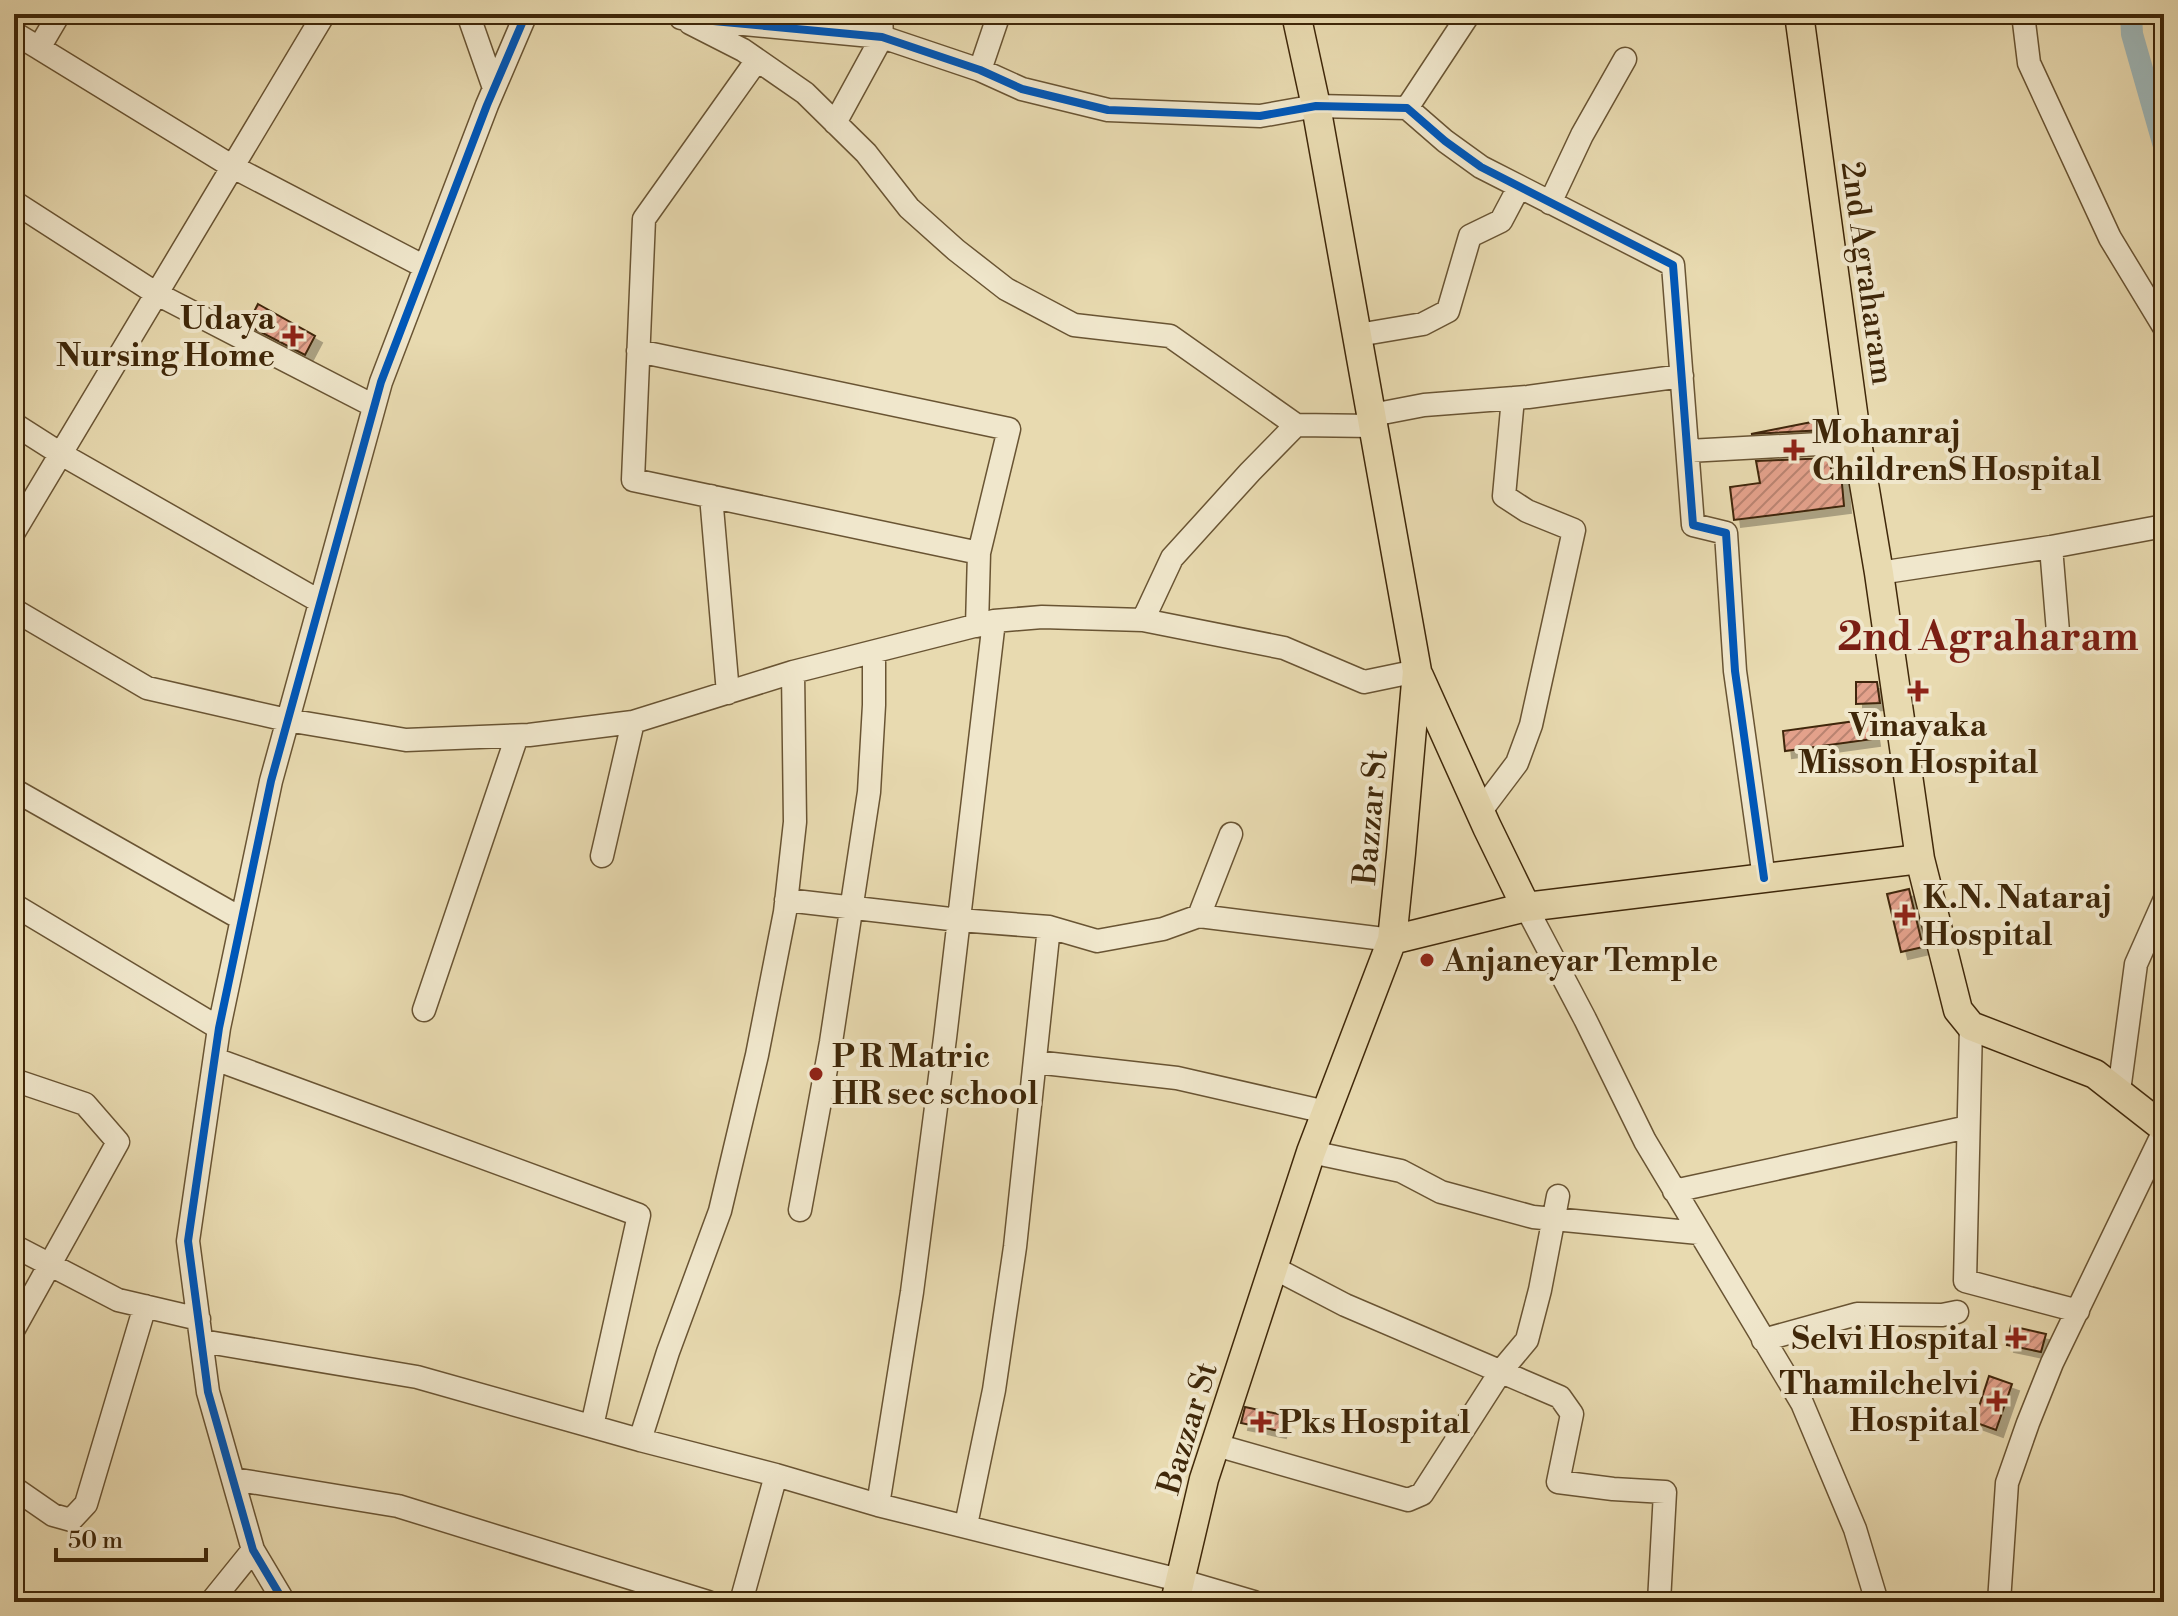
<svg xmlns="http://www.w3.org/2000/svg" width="2178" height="1616" font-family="'Libre Bodoni',serif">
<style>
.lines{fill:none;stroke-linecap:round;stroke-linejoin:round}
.canal{stroke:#9eb7b8;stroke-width:22}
.building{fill:url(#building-hatch);stroke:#3f2709;stroke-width:2;filter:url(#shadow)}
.minor-casing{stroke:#695433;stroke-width:25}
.major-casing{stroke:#3f2709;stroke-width:31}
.minor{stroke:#f0e7cc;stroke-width:22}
.major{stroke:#e8dab0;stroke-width:28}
.cycleway-casing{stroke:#f0e7cc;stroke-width:13}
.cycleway{stroke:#0057b8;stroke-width:8}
.poi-dot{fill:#8f2418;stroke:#f0e7cc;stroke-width:3}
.labels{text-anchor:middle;stroke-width:8;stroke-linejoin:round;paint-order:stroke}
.street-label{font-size:32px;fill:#3f2709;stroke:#f0e7cc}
.poi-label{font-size:32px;font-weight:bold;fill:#3f2709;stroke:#f0e7cc;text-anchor:start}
.district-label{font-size:40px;font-weight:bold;fill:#7a1f14;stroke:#f0e7cc}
</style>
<defs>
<pattern id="building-hatch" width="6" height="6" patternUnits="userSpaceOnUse" patternTransform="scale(2)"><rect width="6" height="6" fill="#e3a18b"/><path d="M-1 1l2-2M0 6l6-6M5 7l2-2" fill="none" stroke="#b98370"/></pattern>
<filter id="shadow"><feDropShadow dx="7" dy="7" stdDeviation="0" flood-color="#0004"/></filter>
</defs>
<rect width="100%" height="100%" fill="#e8dab0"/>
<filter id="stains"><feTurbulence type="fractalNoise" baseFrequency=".0025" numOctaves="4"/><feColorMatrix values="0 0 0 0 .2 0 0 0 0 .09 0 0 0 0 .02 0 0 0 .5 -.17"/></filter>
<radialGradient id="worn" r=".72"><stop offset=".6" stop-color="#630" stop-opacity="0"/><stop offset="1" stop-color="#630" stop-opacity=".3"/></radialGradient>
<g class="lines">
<!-- canal -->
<path class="canal" d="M2131,14L2132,34L2164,146"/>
</g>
<!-- building -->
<path class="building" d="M258,304L315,336L305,355L247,325Z
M1822,420L1824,430L1751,434Z
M1829,458L1832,474L1841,473L1844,506L1734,520L1730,487L1760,483L1756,461Z
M1856,682H1877L1880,703L1856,704Z
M1870,719L1873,739L1785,751L1783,731Z
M1909,889L1923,947L1901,952L1887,894Z
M2011,1326L2046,1334L2041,1352L2007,1345Z
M1989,1376L2012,1384L1996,1430L1974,1422Z
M1245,1407L1283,1415L1279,1431L1241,1423Z"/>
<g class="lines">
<!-- minor casing -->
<g class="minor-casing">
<path id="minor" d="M468,14L494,88
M683,14L681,18L882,37L980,70L1022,89L1108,110L1260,116L1316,106L1407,108L1445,141L1481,167L1673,265L1693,525L1726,533L1735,671L1764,878
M2023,14L2029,63L2110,238L2164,327
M690,23L743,50L805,93L866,153L909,208L956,250L1006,289L1074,325L1170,336L1296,425L1374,426
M14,33L39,48L59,14
M39,48L233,167L425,267
M757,60L644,219L633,480L979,553L977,626
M980,70L999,14
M1407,108L1469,14
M835,123L882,37L881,14
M14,202L157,294L374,406
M1550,203L1582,135L1625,59
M1358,335L1423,324L1448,311L1470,236L1501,221L1519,187
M638,351L1009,429L979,553
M1372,415L1424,405L1528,397L1682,376
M14,424L61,454L319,601
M1688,451L1857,442
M711,496L728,693
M14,532L324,14
M2051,547L2058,632
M1879,573L2051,547L2164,526
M14,610L147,688L287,720L406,740L529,735L633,722L793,672L994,621L1042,617L1143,620L1284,648L1364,682L1417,671
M1143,620L1172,558L1250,472L1296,425
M14,790L242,919
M1480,812L1517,763L1531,725L1574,530L1527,511L1504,496L1513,398
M602,856L633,722
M786,900L959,920L1049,927L1097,941L1163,929L1199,916L1392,940
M14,905L219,1028
M1526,907L1585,1019L1645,1141L1802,1403L1855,1529L1877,1602
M1199,916L1231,834
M424,1010L517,736
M1971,1026L1965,1281L2078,1311
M215,1059L639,1215L592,1426
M1035,1062L1177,1078L1326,1112
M14,1080L85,1104L118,1142L14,1329
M2119,1091L2136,964L2164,901
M1311,1152L1401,1171L1441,1192L1533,1217L1699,1233
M1674,1191L1968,1127
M800,1210L831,1042L869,792L874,705V653
M14,1246L118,1300L199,1319
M1274,1268L1345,1305L1560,1397L1572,1414L1558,1482L1613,1489L1665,1492L1659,1602
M1763,1340L1857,1314L1942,1315L1957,1312
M202,1341L417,1377L640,1440L776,1475L878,1505L1179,1580L1254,1602
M640,1440L668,1352L720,1211L757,1055L785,912L795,822L793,672
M1216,1445L1408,1500L1422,1494L1501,1371L1527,1340L1540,1290L1558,1196
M233,1479L398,1506L708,1602
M14,1488L53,1515L71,1520L86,1504L145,1306
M878,1505L912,1292L945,1038L994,621
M966,1525L994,1390L1015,1247L1049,927
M211,1602L253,1550
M284,1602L253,1550L208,1392L188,1241L219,1028L271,781L381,382L487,105L526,14
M741,1602L776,1475
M1999,1602L2007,1483L2028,1423L2052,1363L2164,1131"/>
</g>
<!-- major casing -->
<g class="major-casing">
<path id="major" d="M1799,14L1857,442L1879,573L1920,859L1958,1010L1971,1026L2095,1074L2164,1128
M1419,676L1487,827L1526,907
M1392,940L1526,907L1920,859
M1175,1602L1204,1479L1311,1152L1392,940L1401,853L1417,671L1316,106L1296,14"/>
</g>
<!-- minor -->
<use href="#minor" class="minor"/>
<!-- major -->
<use href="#major" class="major"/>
<!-- cycleway casing -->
<g class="cycleway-casing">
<path id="cycleway" d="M683,14L681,18L882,37L980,70L1022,89L1108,110L1260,116L1316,106L1407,108L1445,141L1481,167L1673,265L1693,525L1726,533L1735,671L1764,878
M284,1602L253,1550L208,1392L188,1241L219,1028L271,781L381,382L487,105L526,14"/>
</g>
<!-- cycleway -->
<use href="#cycleway" class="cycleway"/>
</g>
<!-- markers -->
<g class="poi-dot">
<path d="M289 324h8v8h8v8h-8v8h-8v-8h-8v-8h8z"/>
<path d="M1790 438h8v8h8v8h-8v8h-8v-8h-8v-8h8z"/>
<path d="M1914 679h8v8h8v8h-8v8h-8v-8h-8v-8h8z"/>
<path d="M1901 903h8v8h8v8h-8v8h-8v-8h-8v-8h8z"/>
<circle cx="1427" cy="960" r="8"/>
<circle cx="816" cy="1074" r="8"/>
<path d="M2012 1326h8v8h8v8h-8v8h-8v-8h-8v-8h8z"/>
<path d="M1993 1389h8v8h8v8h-8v8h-8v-8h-8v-8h8z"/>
<path d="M1257 1410h8v8h8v8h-8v8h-8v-8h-8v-8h8z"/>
</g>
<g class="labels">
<!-- street labels -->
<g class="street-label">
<text transform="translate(1868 273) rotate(82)" y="11">2nd Agraharam</text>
<text transform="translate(1370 817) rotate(-85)" y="11">Bazzar St</text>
<text transform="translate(1187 1428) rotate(-73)" y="11">Bazzar St</text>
</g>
<!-- poi labels -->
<g class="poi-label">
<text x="275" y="329" text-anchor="end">Udaya<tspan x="275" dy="37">Nursing Home</tspan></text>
<text x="1812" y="443">Mohanraj<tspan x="1812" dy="37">ChildrenS Hospital</tspan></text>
<text x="1918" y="736" text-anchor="middle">Vinayaka<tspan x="1918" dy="37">Misson Hospital</tspan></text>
<text x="1923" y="908">K.N. Nataraj<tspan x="1923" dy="37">Hospital</tspan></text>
<text x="1443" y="971">Anjaneyar Temple</text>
<text x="832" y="1067">P R Matric<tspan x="832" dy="37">HR sec school</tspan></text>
<text x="1998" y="1349" text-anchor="end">Selvi Hospital</text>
<text x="1979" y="1394" text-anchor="end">Thamilchelvi<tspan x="1979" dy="37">Hospital</tspan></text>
<text x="1279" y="1433">Pks Hospital</text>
</g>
<!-- district labels -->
<g class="district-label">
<text x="1988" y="650">2nd Agraharam</text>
</g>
</g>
<!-- margin -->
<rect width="2178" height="1616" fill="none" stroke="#e8dab0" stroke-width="48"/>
<rect x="16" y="16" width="2146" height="1584" fill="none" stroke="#3f2709" stroke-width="4"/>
<rect x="24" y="24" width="2130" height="1568" fill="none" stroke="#3f2709" stroke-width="2"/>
<!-- scale -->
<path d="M56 1548v12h150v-12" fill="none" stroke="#3f2709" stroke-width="4"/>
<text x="68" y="1548" font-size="24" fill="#3f2709" stroke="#f0e7cc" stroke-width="6" paint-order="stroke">50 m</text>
<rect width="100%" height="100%" filter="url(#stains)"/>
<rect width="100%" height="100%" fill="url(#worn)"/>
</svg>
